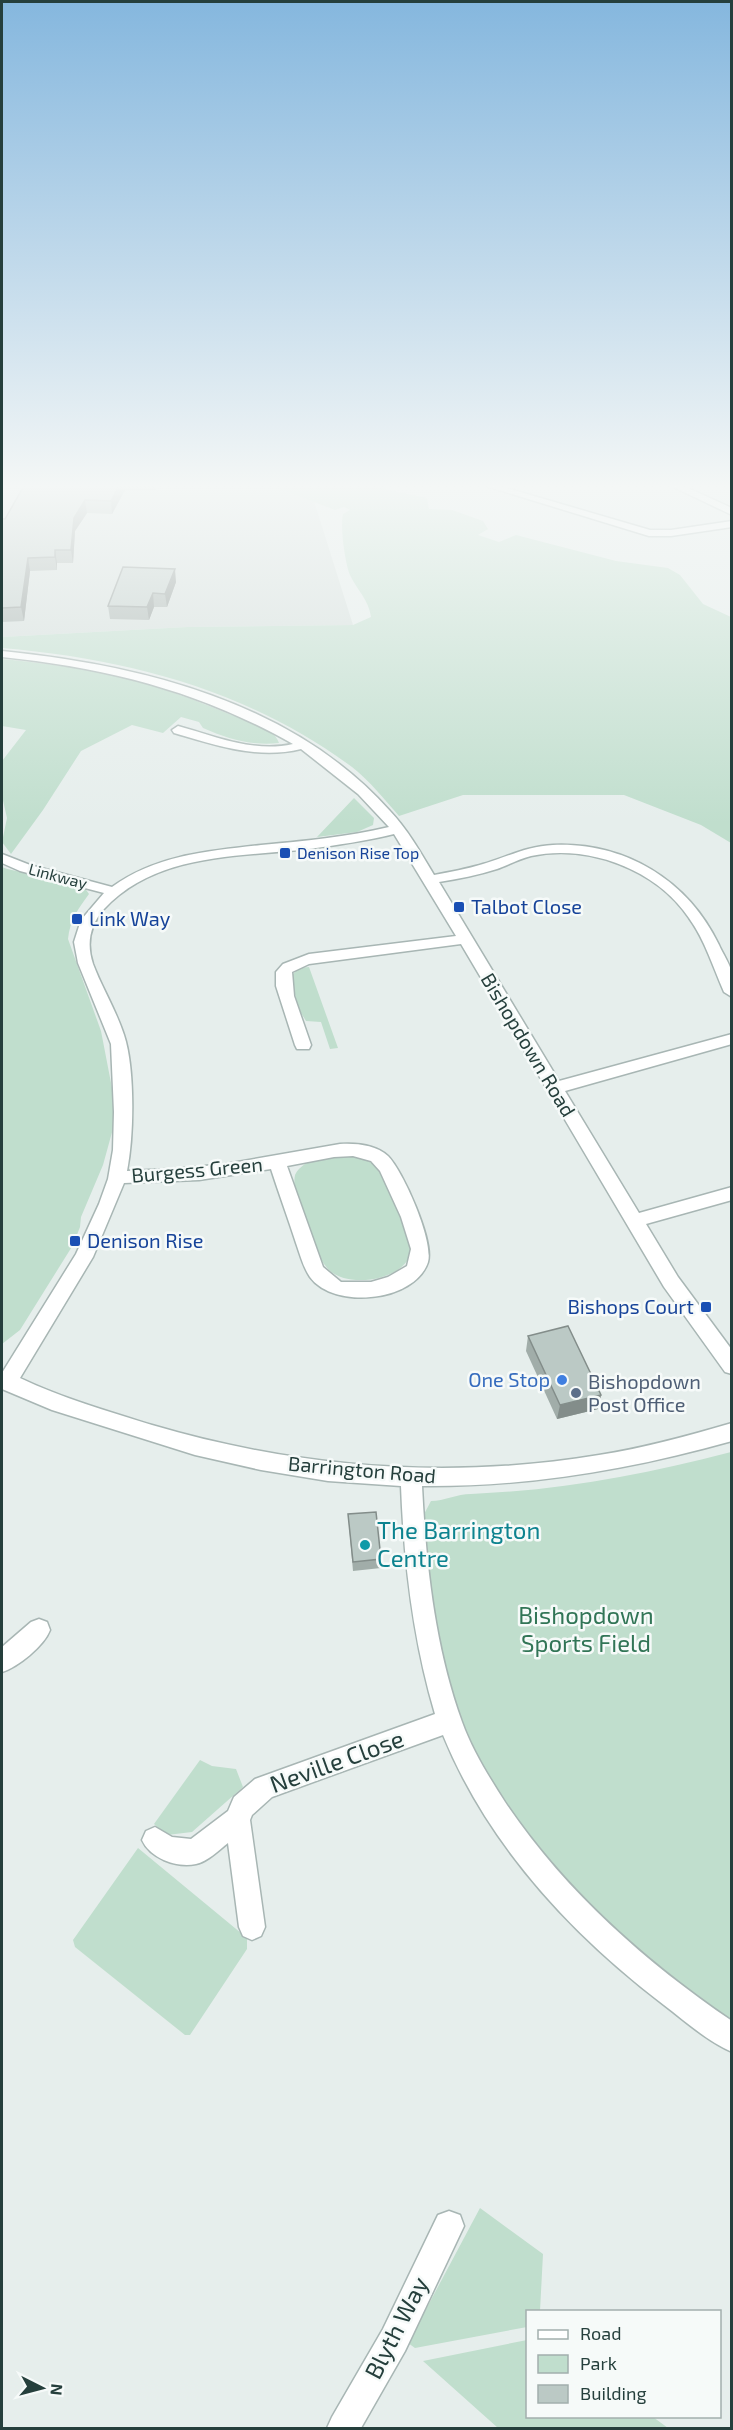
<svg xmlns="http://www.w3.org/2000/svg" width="733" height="2430" font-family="'Exo 2',sans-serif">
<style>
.built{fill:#d4dedb}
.green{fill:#c0decd}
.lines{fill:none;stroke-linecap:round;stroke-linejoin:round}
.minor-casing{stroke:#a8b6b4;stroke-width:3}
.minor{fill:#fff;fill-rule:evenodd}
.wall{fill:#a1ada9}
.shaded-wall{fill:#838d8a}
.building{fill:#bbc9c5;stroke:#838d8a;stroke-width:1.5}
.transit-dot{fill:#1a4fb4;stroke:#f6faf9;stroke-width:2}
.shop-dot{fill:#3f7fe0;stroke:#f6faf9;stroke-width:2}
.service-dot{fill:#5c6f8a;stroke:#f6faf9;stroke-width:2}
.culture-dot{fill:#0f9aa8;stroke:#f6faf9;stroke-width:2}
.labels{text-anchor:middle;stroke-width:5;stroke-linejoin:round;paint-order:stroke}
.far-transit-label{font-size:16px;fill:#164399;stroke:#f6faf9;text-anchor:start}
.far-street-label{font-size:16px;fill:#253f3c;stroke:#f6faf9}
.transit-label{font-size:20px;fill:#164399;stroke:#f6faf9;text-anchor:start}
.street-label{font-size:20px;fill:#253f3c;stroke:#f6faf9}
.shop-label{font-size:20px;fill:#366cbe;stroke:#f6faf9;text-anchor:end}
.service-label{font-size:20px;fill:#4e5e75;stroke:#f6faf9;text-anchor:start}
.near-culture-label{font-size:24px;fill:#0d838f;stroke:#f6faf9;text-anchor:start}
.near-park-label{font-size:24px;fill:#317556;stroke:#f6faf9}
.near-street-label{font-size:24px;fill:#253f3c;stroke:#f6faf9}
</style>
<rect width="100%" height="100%" fill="#e6eeec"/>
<!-- built -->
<path class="built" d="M2,484H224L272,486L314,501L353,625L187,627L2,637Z"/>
<!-- green -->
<path class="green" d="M224,484H361L427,498L429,509L452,510L483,521L488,529L478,535L499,542L516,535L616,561L668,568L680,575L703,604L731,617V843L701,825L624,795H463L399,816C385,800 369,780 352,767C247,690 129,659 2,648V637L187,627L353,625L371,617C369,600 357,590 350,575C345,562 340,527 343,514L350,510L344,507L335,510L272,486Z
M2,659C43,663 84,668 125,678C161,687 195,700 229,714C245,720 274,726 279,743C252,746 228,739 203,728L199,722L181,717L163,733L132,725L81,751L43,810L11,854L2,842L7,818L2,796V761L26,730L2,726Z
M354,798L374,818L373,825L357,832L317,837Z
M2,867C25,877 76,870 89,894C78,909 70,920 68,939L101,1031L112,1088L114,1125L103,1165L81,1217L80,1227L73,1245L20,1330L2,1344Z
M309,967L338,1048L330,1049L321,1022L306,1021L298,1008L291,976L299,968Z
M347,1154C385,1164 383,1171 397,1205C403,1219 415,1239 411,1253C403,1281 347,1289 328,1269C316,1256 312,1234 306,1219C300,1205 292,1190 295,1175C304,1157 329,1157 347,1154Z
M731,1452V2020C629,1953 522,1855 470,1742C440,1677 432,1596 422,1525L423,1516L431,1501C444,1501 457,1494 471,1494C564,1490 642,1475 731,1452Z
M200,1760L212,1766L236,1769L243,1787L192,1832L167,1835L154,1824Z
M138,1848L247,1938V1949L190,2035H185L75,1947L73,1940Z
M480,2208L543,2254L540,2311L528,2312L527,2327L415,2348L408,2343Z
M527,2340L528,2416L653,2417L668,2428H498L423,2361Z"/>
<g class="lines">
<!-- minor casing -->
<g class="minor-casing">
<path id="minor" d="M479,484H493L650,530H671L732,521V527L671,536H649Z
M667,484H679L732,508V515Z
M2,651C141,665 293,702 390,811C408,830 421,853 434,875C450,872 467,869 483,864C507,857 528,846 553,845C625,842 688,880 719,945C723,954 730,964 732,974C733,981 732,990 732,997L724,992C713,967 705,940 689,918C656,869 588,844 531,856C519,859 508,865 497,869C478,875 458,879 439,882L559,1081L732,1034V1044L565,1091L639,1213L732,1187V1200L646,1224L678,1277L732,1350V1374L725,1372L664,1287L461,944L309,964L292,972L294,996L311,1045L309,1049H297L295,1045L276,986V972L283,964L309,954L456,936L394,834C366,841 337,845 309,849C238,857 156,853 104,909C90,925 86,943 93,964C102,988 116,1010 124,1035C135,1068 134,1136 127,1171L172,1169L226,1164L340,1144C356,1143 376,1145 388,1156C403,1171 434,1241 428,1262C415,1302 334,1310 310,1277C303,1267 300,1254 296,1243C288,1218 279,1194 271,1169L199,1180L124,1183L93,1257L20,1378C62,1398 107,1411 152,1425C298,1468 449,1480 599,1455C644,1448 688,1436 732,1423V1441C629,1470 528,1487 422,1486C426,1566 435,1647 462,1722C472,1750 489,1777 505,1802C565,1891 644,1961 732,2021V2052C707,2041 685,2021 664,2005C571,1934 488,1845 443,1735L272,1797L252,1815L250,1820L265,1927L261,1936L252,1940L243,1936L239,1927L228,1843C219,1850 207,1862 196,1864C176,1868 150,1858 142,1840L146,1831L155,1827L172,1837L191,1839L228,1811L234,1797L255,1779L435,1714C413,1640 404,1564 401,1486L328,1481L261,1470L195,1455L52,1410L2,1389V1373L76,1254L99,1204L108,1179L113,1150L114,1112L111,1044L78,963L74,942L81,920L104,893L20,871L2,863V854L30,865L112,887C156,855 208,851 261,845C304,841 347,837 389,827L358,794L301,749C257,760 216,745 174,733L172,730L178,726C215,736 253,753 293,744C199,691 108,668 2,657ZM353,1156L371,1161L380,1171L401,1217L411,1249L407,1266L388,1277L371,1282H341L323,1267L287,1166L334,1157Z
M39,1619L47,1622L50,1630C44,1646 18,1667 2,1672V1647L31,1622Z
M449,2211L460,2215L464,2226L405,2351L361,2428H327L332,2417L383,2329L438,2215Z"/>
</g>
<!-- minor -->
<use href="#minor" class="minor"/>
</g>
<!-- wall -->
<path class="wall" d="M25,484H156V490H125L112,514L87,513L75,531L73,563H57V570L30,571L24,621L2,622V519H5Z
M176,582L167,607H154L149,620L110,619L108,606Z
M528,1336L601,1395L598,1409L557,1419L526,1351Z
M348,1514L381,1559V1568L353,1571Z"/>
<!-- shaded-wall -->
<path class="shaded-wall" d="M120,484H124L125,490L112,514L111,501Z
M85,500L87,513L75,531L73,563L71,550L74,518Z
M55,550L57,563V570L55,557Z
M28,558L30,571L24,621L21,607Z
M175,569L176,582L167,607L165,594Z
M153,593L154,607L149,620L147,607Z
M601,1395L598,1409L557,1419L560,1405Z"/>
<!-- building -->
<path class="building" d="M25,484H120L111,501L85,500L74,518L71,550H55V557L28,558L21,607L2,608V519H5Z
M123,567L175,569L165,594L153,593L147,607L108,606Z
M568,1326L601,1395L560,1405L528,1336Z
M376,1512L381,1559L353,1562L348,1514Z"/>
<!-- sky -->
<linearGradient id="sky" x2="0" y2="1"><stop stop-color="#85b7de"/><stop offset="0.59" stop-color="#f4f7f6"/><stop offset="1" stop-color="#f4f7f6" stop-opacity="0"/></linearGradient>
<rect width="733" height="824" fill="url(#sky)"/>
<!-- markers -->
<g class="transit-dot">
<rect x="279" y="847" width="12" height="12" rx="3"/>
<rect x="453" y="901" width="12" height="12" rx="3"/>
<rect x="71" y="913" width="12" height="12" rx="3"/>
<rect x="69" y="1235" width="12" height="12" rx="3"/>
<rect x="700" y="1301" width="12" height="12" rx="3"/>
</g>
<circle class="shop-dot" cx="562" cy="1380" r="6"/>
<circle class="service-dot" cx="576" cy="1393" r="6"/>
<circle class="culture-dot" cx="365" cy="1545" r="6"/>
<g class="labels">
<!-- far-transit labels -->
<g class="far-transit-label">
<text x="297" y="859">Denison Rise Top</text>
</g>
<!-- far-street labels -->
<g class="far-street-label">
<text transform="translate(58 876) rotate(15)" y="6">Linkway</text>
</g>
<!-- transit labels -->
<g class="transit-label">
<text x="471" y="914">Talbot Close</text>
<text x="89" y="926">Link Way</text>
<text x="87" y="1248">Denison Rise</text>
<text x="694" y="1314" text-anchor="end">Bishops Court</text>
</g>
<!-- street labels -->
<g class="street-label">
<text transform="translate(528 1045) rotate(59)" y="7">Bishopdown Road</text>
<text transform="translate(197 1170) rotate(-5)" y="7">Burgess Green</text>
<text transform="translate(362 1470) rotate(5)" y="7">Barrington Road</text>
</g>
<!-- shop labels -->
<g class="shop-label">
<text x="550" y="1387">One Stop</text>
</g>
<!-- service labels -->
<g class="service-label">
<text x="588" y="1389">Bishopdown<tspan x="588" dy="23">Post Office</tspan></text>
</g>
<!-- near-culture labels -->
<g class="near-culture-label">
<text x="377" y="1539">The Barrington<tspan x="377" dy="28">Centre</tspan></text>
</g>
<!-- near-park labels -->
<g class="near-park-label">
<text x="586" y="1624">Bishopdown<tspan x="586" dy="28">Sports Field</tspan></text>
</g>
<!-- near-street labels -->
<g class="near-street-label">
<text transform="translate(337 1762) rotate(-20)" y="8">Neville Close</text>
<text transform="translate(397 2328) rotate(-63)" y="8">Blyth Way</text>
</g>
</g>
<!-- border -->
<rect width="733" height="2430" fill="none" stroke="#253f3c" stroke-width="6"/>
<!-- legend -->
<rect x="526" y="2310" width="195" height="108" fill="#f6faf9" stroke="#a2afad" stroke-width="1.5"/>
<rect x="538" y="2330" width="30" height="9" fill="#ffffff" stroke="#a2afad" stroke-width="1.5"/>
<text x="580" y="2340" font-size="18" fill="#253f3c">Road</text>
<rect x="538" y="2355" width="30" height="18" fill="#c0decd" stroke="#a2afad" stroke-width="1.5"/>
<text x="580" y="2370" font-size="18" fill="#253f3c">Park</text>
<rect x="538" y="2385" width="30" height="18" fill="#bbc9c5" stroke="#a2afad" stroke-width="1.5"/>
<text x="580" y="2400" font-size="18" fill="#253f3c">Building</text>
<!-- north arrow -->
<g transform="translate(42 2388) rotate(96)" stroke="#f6faf9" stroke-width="4.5" paint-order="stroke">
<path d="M0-4.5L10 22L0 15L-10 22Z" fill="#253f3c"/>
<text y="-9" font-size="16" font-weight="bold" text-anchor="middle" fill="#253f3c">N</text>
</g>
</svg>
